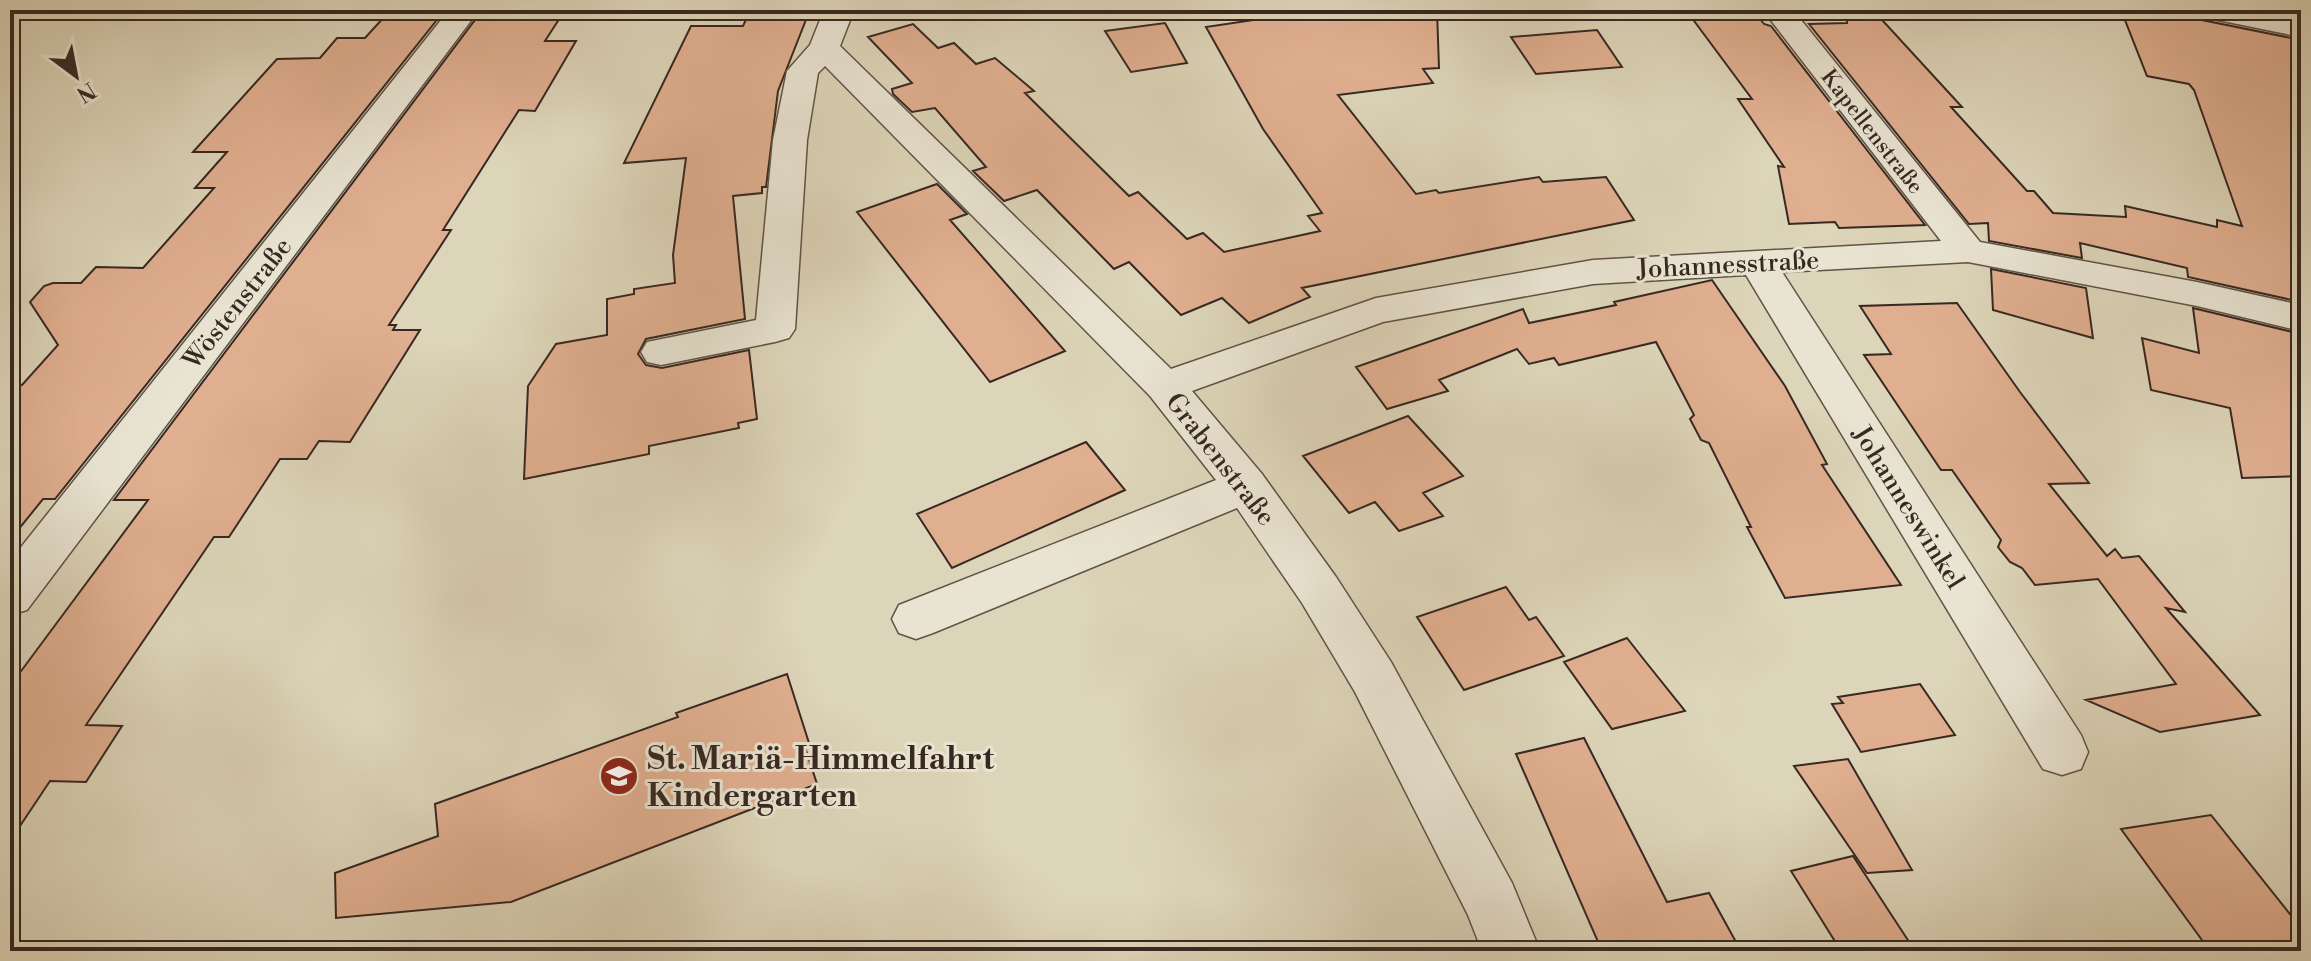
<svg xmlns="http://www.w3.org/2000/svg" width="2311" height="961" font-family="'Libre Bodoni',serif">
<style>
.building{fill:#e0af90;stroke:#372822;stroke-width:2}
.lines{fill:none;stroke-linecap:round;stroke-linejoin:round}
.minor-casing{stroke:#605348;stroke-width:3}
.minor{fill:#e9e4d2;fill-rule:evenodd}
.labels{text-anchor:middle;stroke-width:6;stroke-linejoin:round;paint-order:stroke}
.far-street-label{font-size:22px;fill:#372822;stroke:#e9e4d2}
.street-label{font-size:26px;fill:#372822;stroke:#e9e4d2}
.near-poi-label{font-size:32px;font-weight:bold;fill:#372822;stroke:#e9e4d2;text-anchor:start}
</style>
<rect width="100%" height="100%" fill="#ddd5b9"/>
<filter id="stains"><feTurbulence type="fractalNoise" baseFrequency=".0025" numOctaves="4"/><feColorMatrix values="0 0 0 0 .2 0 0 0 0 .09 0 0 0 0 .02 0 0 0 .5 -.17"/></filter>
<radialGradient id="worn" r=".72"><stop offset=".6" stop-color="#630" stop-opacity="0"/><stop offset="1" stop-color="#630" stop-opacity=".3"/></radialGradient>
<!-- building -->
<path class="building" d="M493,10H565L545,41H576L535,111L519,110L443,230H451L389,325H396L393,330H420L350,442L319,441L307,459H280L229,537H214L86,725L122,726L86,782L50,781L10,841V686L148,500H114L478,16H489Z
M1269,10H1437L1439,68L1423,69L1433,83L1338,95L1416,194L1436,190L1439,193L1539,177L1543,182L1606,177L1634,220L1302,288L1310,297L1249,323L1222,298L1181,315L1129,262L1114,269L1037,190L1004,201L973,171L986,167L935,108L912,112L893,94L892,89L912,83L868,37L913,24L938,48L954,43L976,64L995,58L1034,91L1025,93L1129,196L1138,192L1187,239L1203,233L1224,252L1320,231L1308,216L1322,213L1263,129L1206,27L1273,17Z
M1686,10H1753L1764,24L1771,26L1925,225L1839,228L1835,222L1789,224L1778,166L1784,167L1738,99H1752Z
M1848,10H1873L1962,107H1951L2027,191H2034L2053,213L2126,217L2125,206L2217,227V220L2242,226L2194,90L2189,84L2147,76L2121,10H2190L2197,19L2301,40V302L2188,277L2187,268L2080,243L2082,258L1989,241L1988,223L1969,224L1809,24L1847,23Z
M750,11L809,12L778,91L766,187H762V193L733,196L745,319L646,339L638,354L646,365L662,368L749,350L757,419L738,423L739,428L649,446V454L524,479L528,386L556,344L607,335V299L634,294V289L675,283L673,255L686,158L624,163L691,26H743Z
M385,16H440L55,499H43L10,540V385H22L58,345L30,302L44,286L53,283H81L96,267L143,268L214,188H195L227,152H193L277,59L320,58L337,38H365Z
M1165,23L1187,63L1131,72L1105,31Z
M1597,30L1622,67L1536,74L1511,37Z
M937,184L967,214L950,220L1065,351L990,382L857,212Z
M1991,269L2086,288L2093,338L1993,310Z
M1712,280L1785,386L1827,464L1822,465L1901,585L1785,598L1747,527H1751L1709,443L1701,440L1690,419L1694,415L1656,342L1559,365L1554,358L1529,364L1517,349L1439,380L1448,391L1387,409L1356,367L1523,309L1529,323L1616,305L1614,302Z
M1957,303L2020,392L2089,483L2049,484L2107,556L2115,549L2122,558L2139,556L2185,612L2166,608L2260,715L2160,732L2086,700L2176,684L2098,579L2035,585L2022,568L2010,562L1998,547L2001,540L1952,470H1941L1864,355L1891,354L1860,306Z
M2193,308L2301,334V476L2242,478L2230,408L2151,390L2142,338L2199,353Z
M1408,416L1463,476L1423,493L1443,516L1399,531L1375,502L1349,513L1303,456Z
M1086,442L1125,490L952,568L917,514Z
M1506,587L1529,620L1536,617L1564,656L1464,690L1417,617Z
M1627,638L1645,661L1685,711L1612,729L1564,662Z
M787,674L809,743L804,744L817,784L511,902L336,918L335,873L438,836L435,804L678,717L676,713Z
M1920,684L1955,735L1861,752L1832,704L1843,703L1838,697Z
M1584,738L1667,902L1709,893L1741,951H1602L1516,754Z
M1848,759L1912,870L1867,873L1794,766Z
M2211,815L2301,928V947L2275,951H2210L2121,829Z
M1853,856L1915,951H1841L1791,871Z"/>
<g class="lines">
<!-- minor casing -->
<g class="minor-casing">
<path id="minor" d="M449,10H479L27,610L10,615V561Z
M824,10H854L840,46L1171,369L1376,298L1593,260L1941,241L1763,10H1793L1980,242L2197,282L2301,305V331L2197,306L1968,262L1782,272L2081,735L2088,752L2081,769L2062,775L2043,769L1746,275L1593,284L1383,322L1192,391L1262,474L1336,577L1391,662L1512,883L1540,951H1482L1468,915L1355,692L1302,603L1237,508L933,633L916,639L899,633L892,619L899,605L1216,480L1150,396L825,66L818,73L807,140L795,329L789,338L775,342L661,365L647,362L641,352L647,342L756,320L773,140L787,71L810,45Z
M2193,10H2254L2301,19V37L2198,16Z"/>
</g>
<!-- minor -->
<use href="#minor" class="minor"/>
</g>
<!-- icons -->
<defs>
<g id="school-disc" transform="scale(2)"><circle r="9.5" fill="#8f2418" stroke="#e9e4d2"/><path d="M0-5L7-2L0 1L-7-2ZM-4 1L0 2.5L4 1V4Q0 6-4 4Z" fill="#fff"/></g>
</defs>
<g fill-rule="evenodd">
<use href="#school-disc" x="619" y="776"/>
</g>
<g class="labels">
<!-- far-street labels -->
<g class="far-street-label">
<text transform="translate(1873 131) rotate(52)" y="8">Kapellenstraße</text>
</g>
<!-- street labels -->
<g class="street-label">
<text transform="translate(1728 264) rotate(-3)" y="9">Johannesstraße</text>
<text transform="translate(237 303) rotate(-52)" y="9">Wöstenstraße</text>
<text transform="translate(1221 459) rotate(52)" y="9">Grabenstraße</text>
<text transform="translate(1909 507) rotate(58)" y="9">Johanneswinkel</text>
</g>
<!-- near-poi labels -->
<g class="near-poi-label">
<text x="647" y="769">St. Mariä-Himmelfahrt<tspan x="647" dy="37">Kindergarten</tspan></text>
</g>
</g>
<!-- margin -->
<rect width="2311" height="961" fill="none" stroke="#ddd5b9" stroke-width="40"/>
<rect x="12" y="12" width="2287" height="937" fill="none" stroke="#372822" stroke-width="4"/>
<rect x="20" y="20" width="2271" height="921" fill="none" stroke="#372822" stroke-width="2"/>
<!-- north arrow -->
<g transform="translate(76 76) rotate(148)" stroke="#e9e4d2" stroke-width="6" paint-order="stroke">
<path d="M0-6L14 30L0 20L-14 30Z" fill="#372822"/>
<text y="-12" font-size="22" font-weight="bold" text-anchor="middle" fill="#372822">N</text>
</g>
<rect width="100%" height="100%" filter="url(#stains)"/>
<rect width="100%" height="100%" fill="url(#worn)"/>
</svg>
